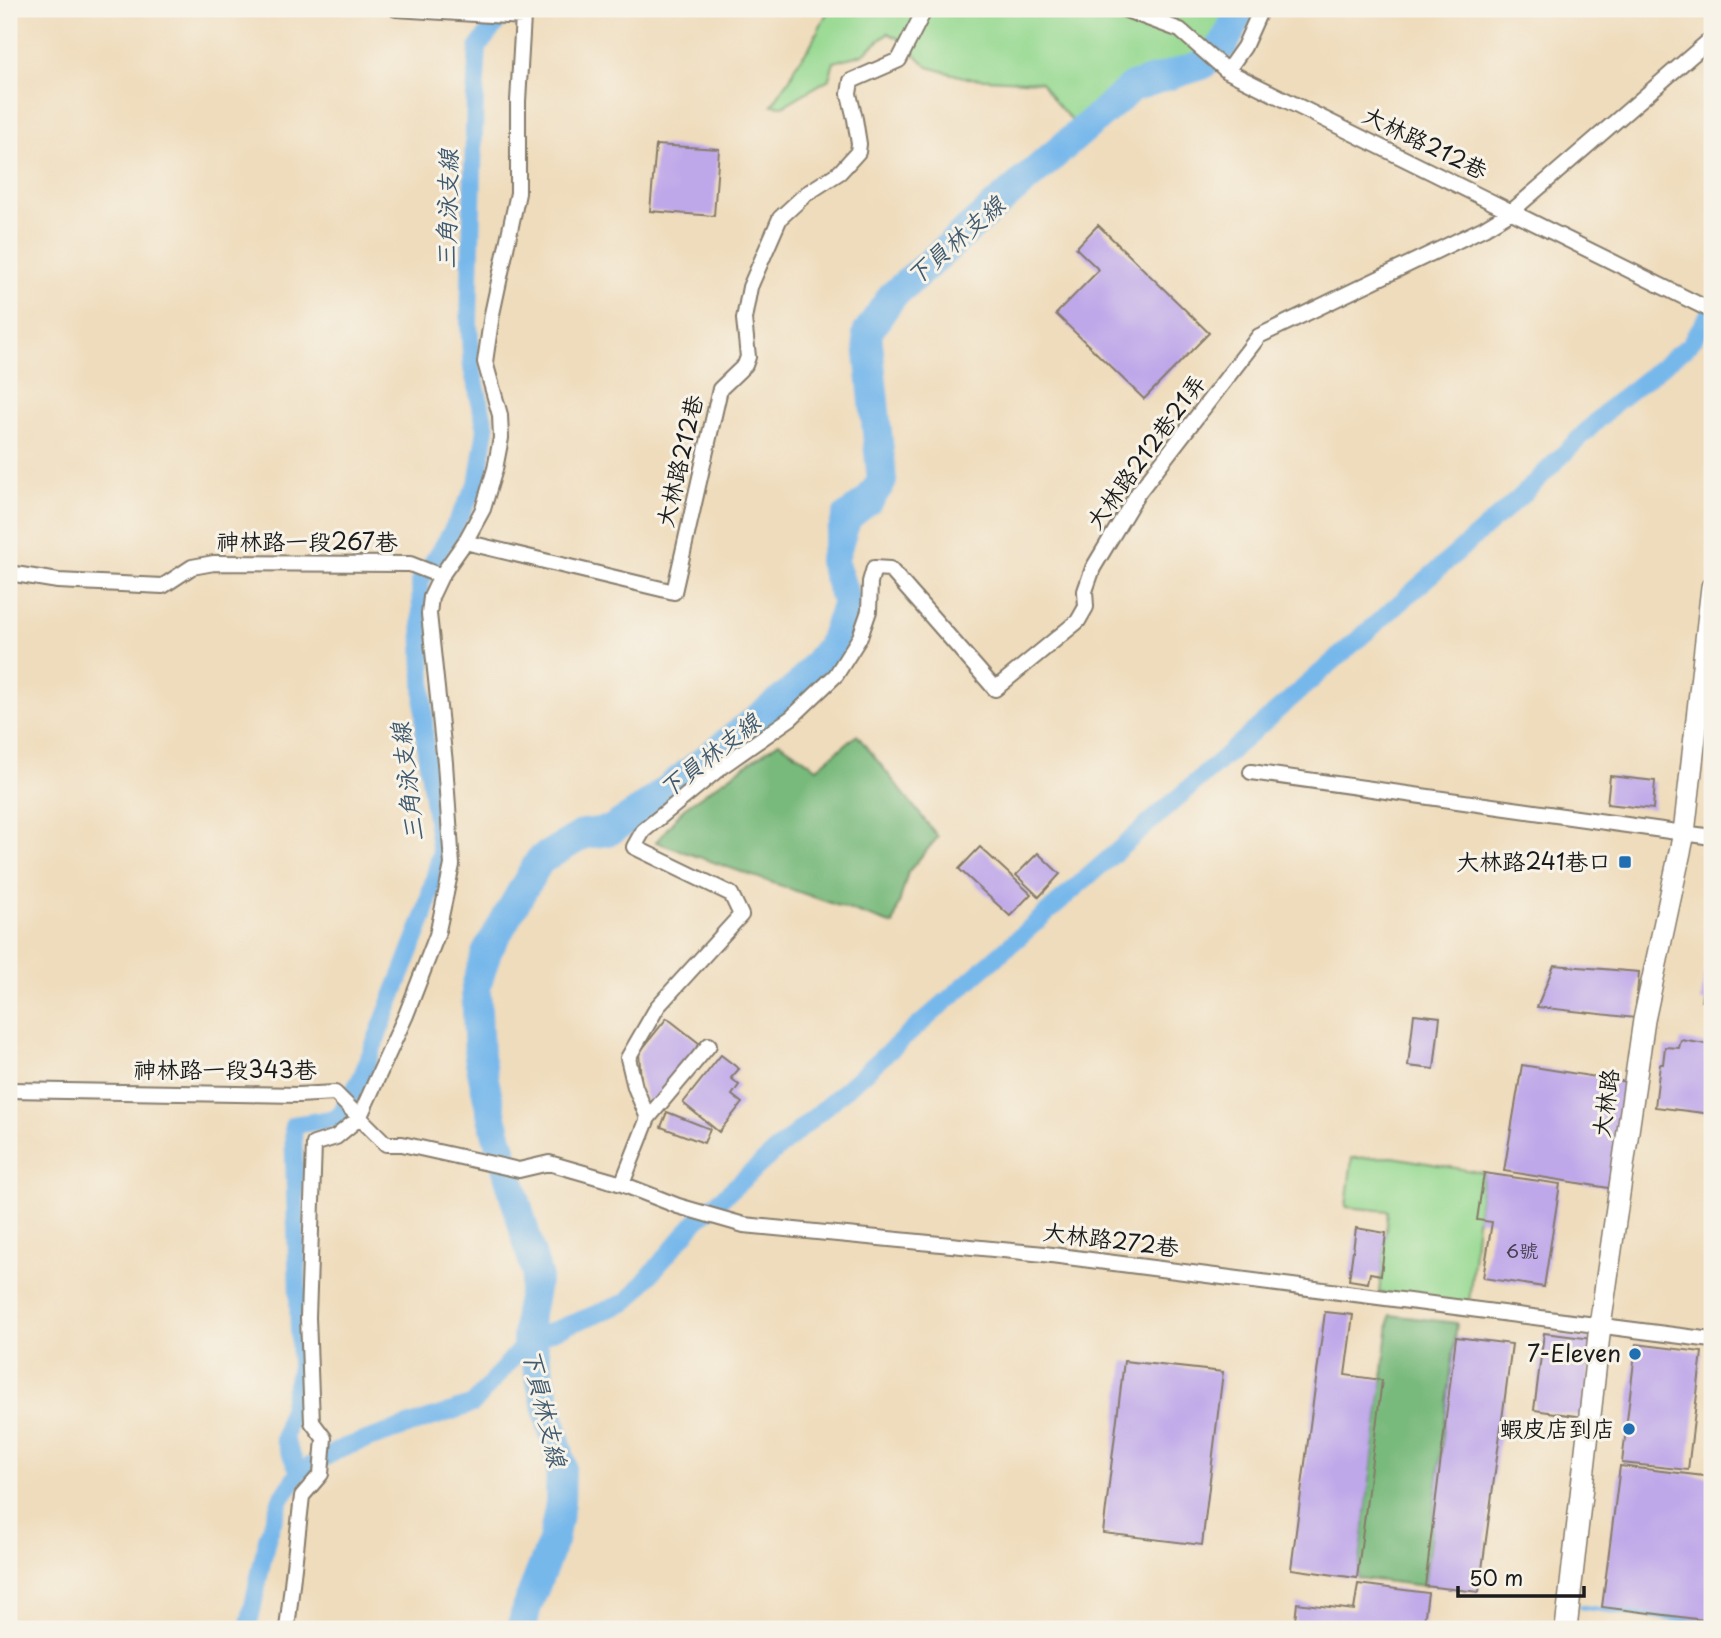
<svg xmlns="http://www.w3.org/2000/svg" width="1721" height="1638" font-family="'Playpen Sans','LXGW WenKai TC',sans-serif">
<style>
.green{fill:#96d991;stroke:#597a56;stroke-width:2}
.forest{fill:#78b97b;stroke:#4a6a4c;stroke-width:2}
.lines{fill:none;stroke-linecap:round;stroke-linejoin:round}
.stream{stroke:#77b8eb;stroke-width:5}
.canal{stroke:#77b8eb;stroke-width:18}
.river{stroke:#77b8eb;stroke-width:30}
.building{fill:#bfa8e9}
.street-casing{stroke:#867c6c;stroke-width:18}
.secondary-casing{stroke:#867c6c;stroke-width:24}
.street{stroke:#fff;stroke-width:14}
.secondary{stroke:#fff;stroke-width:21}
.poi-dot{fill:#1f6fb2;stroke:#f7f3e8;stroke-width:2.5}
.labels{text-anchor:middle;stroke-width:6;stroke-linejoin:round;paint-order:stroke}
.number-label{font-size:19px;fill:#453f4f}
.street-label{font-size:23px;fill:#1c1c1c;stroke:#f7f3e8}
.poi-label{font-size:23px;fill:#1c1c1c;stroke:#f7f3e8;text-anchor:end}
.water-label{font-size:24px;font-style:italic;fill:#405a6f;stroke:#f7f3e8}
</style>
<rect width="100%" height="100%" fill="#f7f3e8"/>
<filter id="ink" filterUnits="userSpaceOnUse"><feTurbulence type="fractalNoise" baseFrequency=".0143" numOctaves="2"/><feDisplacementMap in="SourceGraphic" scale="14" xChannelSelector="R" yChannelSelector="G"/><feConvolveMatrix kernelMatrix="1 2 1 2 8 2 1 2 1" color-interpolation-filters="sRGB"/></filter>
<filter id="wash" filterUnits="userSpaceOnUse"><feTurbulence type="fractalNoise" baseFrequency=".00686" numOctaves="4" result="noise"/><feDisplacementMap in="SourceGraphic" scale="28" xChannelSelector="R" yChannelSelector="G"/><feGaussianBlur stdDeviation="1.57" result="paint"/><feColorMatrix in="noise" values="0 0 0 0 0 0 0 0 0 0 0 0 0 0 0 0 0 1.4 0 .05"/><feComposite in="paint" operator="in"/></filter>
<g filter="url(#wash)">
<rect width="100%" height="100%" fill="#efdcbc"/>
<!-- green -->
<path class="green" d="M829,9H1231L1216,37L1196,55L1130,82L1072,121L1055,102L1041,82L967,78L928,67L900,39L888,33L863,54L834,62L829,79L783,106L772,105L791,77L795,66L809,48Z
M1393,1157L1484,1173L1477,1220L1469,1304L1379,1293L1388,1211L1346,1207L1352,1158Z"/>
<!-- forest -->
<path class="forest" d="M857,735L938,837L908,872L893,925L656,842L684,808L779,742L817,768Z
M1390,1315L1457,1323L1425,1586L1357,1578Z"/>
<g class="lines">
<!-- stream -->
<path class="stream" d="M1581,1607L1712,1624"/>
<!-- canal -->
<path class="canal" d="M299,1472L342,1448L473,1404L527,1341L627,1302L697,1220L1519,498L1614,404L1689,345L1712,310
M248,1629L267,1539L281,1499L299,1472L284,1439L300,1367L293,1125L338,1118L361,1078L424,917L441,852L425,745L420,582L449,536L477,484L486,429L472,368L469,324L475,95L478,47L507,9"/>
<!-- river -->
<path class="river" d="M522,1629L526,1609L553,1541L560,1503L561,1463L533,1348L527,1341L529,1313L537,1275L493,1121L479,1057L476,987L487,951L540,860L584,834L609,831L639,812L799,686L833,643L847,603L833,561L847,517L869,500L882,481L867,333L892,296L1132,87L1202,65L1224,44L1241,9"/>
</g>
<g id="blocks">
<!-- building -->
<path class="building" d="M656,145L719,149L714,216L650,211Z
M1098,225L1209,333L1144,399L1056,314L1099,270L1076,248Z
M1610,776L1655,781L1653,809L1607,804Z
M980,847L1031,894L1010,916L959,869Z
M1038,853L1060,874L1039,897L1016,875Z
M1554,965L1639,972L1635,1018L1537,1007Z
M1704,973L1712,974V1002L1701,1001Z
M1414,1014L1440,1017L1434,1069L1408,1066Z
M667,1018L700,1044L649,1107L641,1081L639,1053Z
M1681,1040L1712,1045V1114L1655,1107L1660,1064H1663L1665,1047L1679,1048Z
M721,1055L739,1069L731,1078L739,1085L732,1095L742,1103L719,1132L683,1103Z
M1522,1065L1627,1082L1609,1188L1504,1171Z
M667,1112L710,1129L704,1143L661,1127Z
M1484,1173L1560,1184L1544,1287L1483,1278L1492,1222L1477,1220Z
M1356,1228L1386,1233L1381,1275L1370,1273L1368,1283L1349,1280Z
M1325,1312L1353,1315L1345,1375L1382,1380L1357,1578L1291,1569Z
M1544,1333L1593,1339L1583,1417L1534,1410Z
M1456,1337L1512,1344L1479,1592L1425,1586Z
M1636,1344L1702,1352L1688,1470L1622,1463Z
M1124,1361L1223,1372L1202,1545L1103,1533Z
M1620,1466L1712,1477V1621L1602,1607Z
M1358,1584L1428,1593L1423,1629H1294L1297,1603L1354,1610Z"/>
</g>
</g>
<g filter="url(#ink)">
<use href="#blocks" fill-opacity="0" stroke="#867c6c" stroke-width="2"/>
<g class="lines">
<!-- street casing -->
<g class="street-casing">
<path id="street" d="M396,9L523,17L532,9
M1123,9L1180,30L1227,71L1712,311
M1227,71L1244,47L1261,9
M465,542L674,592L720,389L745,365L748,357L744,319L750,287L780,218L806,194L840,172L858,152L859,144L855,119L849,94L851,81L899,60L925,9
M9,573L58,581L163,586L192,567L214,563L410,564L441,576
M1251,772L1712,837
M9,1090L298,1095L335,1093L386,1144H402L519,1170L549,1163L622,1184L678,1206L744,1225L1044,1254L1712,1340
M648,1118L709,1045
M622,1184L648,1118L635,1087L628,1058L658,1006L741,915L731,894L634,847L643,831L721,767L791,718L836,675L860,637L869,611L870,582L874,568L890,569L995,689L1078,621L1086,607L1085,591L1093,568L1138,493L1259,336L1484,228L1512,211L1712,38
M287,1629L302,1496L321,1474L324,1438L312,1422L308,1317L314,1144L336,1137L359,1118L406,1015L437,935L452,865L445,763L429,614L431,597L441,576L465,542L483,509L495,469L501,438L500,415L485,362L492,314L518,193V101L523,17"/>
</g>
<!-- secondary casing -->
<g class="secondary-casing">
<path id="secondary" d="M1566,1629L1600,1326L1644,1020L1684,833L1712,587"/>
</g>
<!-- street -->
<use href="#street" class="street"/>
<!-- secondary -->
<use href="#secondary" class="secondary"/>
</g>
</g>
<!-- markers -->
<g class="poi-dot">
<rect x="1618" y="855" width="14" height="14" rx="3.5"/>
<circle cx="1635" cy="1354" r="7"/>
<circle cx="1629" cy="1429" r="7"/>
</g>
<g class="labels">
<!-- number labels -->
<g class="number-label">
<text x="1522" y="1258">6號</text>
</g>
<!-- street labels -->
<g class="street-label">
<text transform="translate(1425 143) rotate(26)" y="8">大林路212巷</text>
<text transform="translate(1146 452) rotate(-54)" y="8">大林路212巷21弄</text>
<text transform="translate(680 461) rotate(-77)" y="8">大林路212巷</text>
<text x="307" y="550">神林路一段267巷</text>
<text x="225" y="1078">神林路一段343巷</text>
<text transform="translate(1606 1103) rotate(-82)" y="8">大林路</text>
<text transform="translate(1111 1240) rotate(7)" y="8">大林路272巷</text>
</g>
<!-- poi labels -->
<g class="poi-label">
<text x="1611" y="870">大林路241巷口</text>
<text x="1621" y="1362">7-Eleven</text>
<text x="1615" y="1437">蝦皮店到店</text>
</g>
<!-- water labels -->
<g class="water-label">
<text transform="translate(448 209) rotate(-89)" y="8">三角泳支線</text>
<text transform="translate(956 241) rotate(-41)" y="8">下員林支線</text>
<text transform="translate(710 756) rotate(-38)" y="8">下員林支線</text>
<text transform="translate(408 782) rotate(-97)" y="8">三角泳支線</text>
<text transform="translate(544 1408) rotate(77)" y="8">下員林支線</text>
</g>
</g>
<!-- margin -->
<rect width="1721" height="1638" fill="none" stroke="#f7f3e8" stroke-width="35"/>
<!-- scale -->
<path d="M1458 1586v10h126v-10" fill="none" stroke="#1c1c1c" stroke-width="3.5"/>
<text x="1469" y="1586" font-size="21" fill="#1c1c1c" stroke="#f7f3e8" stroke-width="5" paint-order="stroke">50 m</text>
</svg>
